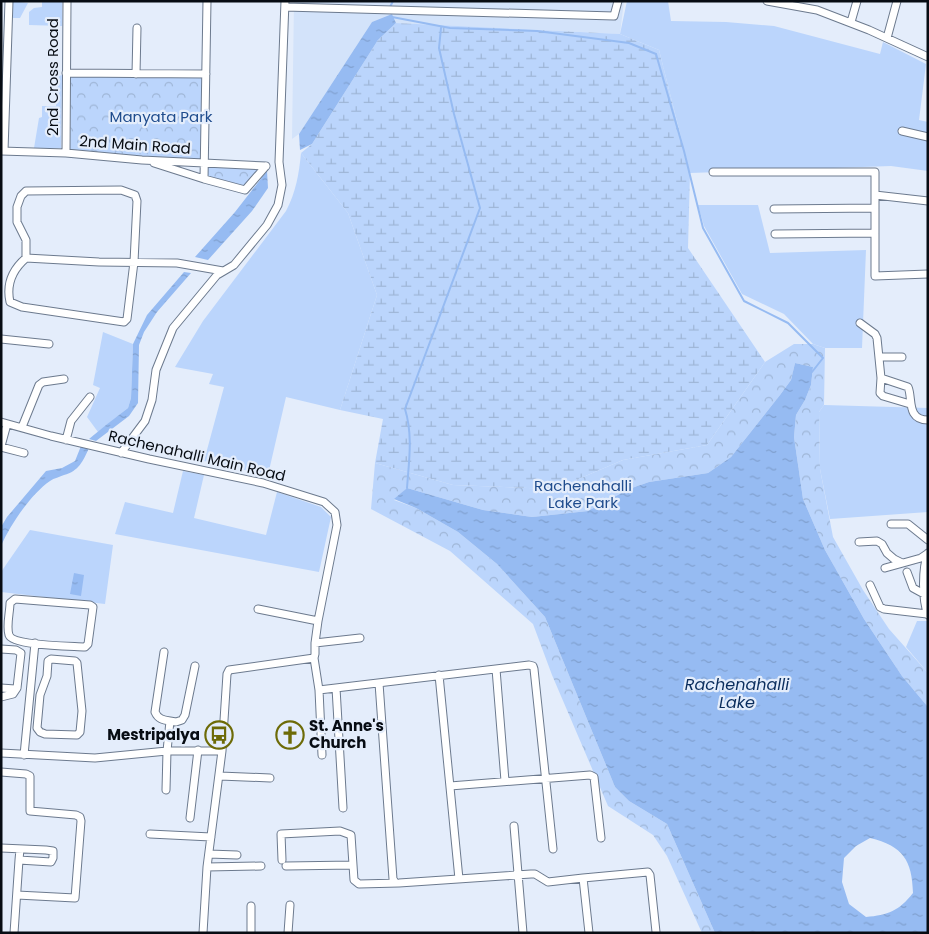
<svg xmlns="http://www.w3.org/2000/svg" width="929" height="934" font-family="Poppins,sans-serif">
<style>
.built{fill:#d3e3fa}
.grass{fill:#bbd5fc}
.wetland{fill:url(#wetland-marsh)}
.park{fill:url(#park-crowns)}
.water{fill:url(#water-ripples);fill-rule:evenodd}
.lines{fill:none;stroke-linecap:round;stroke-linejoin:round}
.stream{stroke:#96bbf2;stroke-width:2}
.minor-casing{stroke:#6c7a8e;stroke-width:9}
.minor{stroke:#fff;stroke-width:7}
.labels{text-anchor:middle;stroke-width:4.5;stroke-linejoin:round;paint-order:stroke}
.street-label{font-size:15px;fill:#070c13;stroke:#e4edfb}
.park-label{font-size:15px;fill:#1f4c8d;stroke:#e4edfb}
.poi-label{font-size:15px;font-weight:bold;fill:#070c13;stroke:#e4edfb;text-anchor:start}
.water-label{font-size:16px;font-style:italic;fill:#0a2d5d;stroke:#e4edfb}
</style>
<defs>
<pattern id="wetland-marsh" width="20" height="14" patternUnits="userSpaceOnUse" patternTransform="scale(1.25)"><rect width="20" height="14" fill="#bbd5fc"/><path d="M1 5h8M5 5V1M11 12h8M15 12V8" fill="none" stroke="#9fb6d7"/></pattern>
<pattern id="park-crowns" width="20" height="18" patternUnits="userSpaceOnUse" patternTransform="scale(1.25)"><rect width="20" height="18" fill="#bbd5fc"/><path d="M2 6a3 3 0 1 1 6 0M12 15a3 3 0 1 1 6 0" fill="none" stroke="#9fb6d7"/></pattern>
<pattern id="water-ripples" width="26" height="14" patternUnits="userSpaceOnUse" patternTransform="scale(1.25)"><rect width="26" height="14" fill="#96bbf2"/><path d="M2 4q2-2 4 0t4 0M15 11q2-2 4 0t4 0" fill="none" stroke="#80a0cf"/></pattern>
</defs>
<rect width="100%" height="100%" fill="#e4edfb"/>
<!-- built -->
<path class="built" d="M294,1H624L620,34L396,23L392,14L372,22L299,134L292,139Z"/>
<!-- grass -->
<path class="grass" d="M13,1L28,3L20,18H13Z
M42,1H62V26L29,25V12L34,8L42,7Z
M627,1H668L671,21L726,22L774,26L880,54L883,42L926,64L919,120L928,122V171L891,166L690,173L659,50L620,34Z
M62,75L61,148H34L39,118L42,117V106H56V77Z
M301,153L348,213L377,295L340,410L286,397L268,475L204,461L224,387L209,384L213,374L175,367L203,321L286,211C296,192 299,174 301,153Z
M698,205H758L770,253L866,250L862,348H825L813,344L784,314L742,294L704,226Z
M103,332L133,344L131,398L128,408L98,432L87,417L100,388L93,385Z
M824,405L928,408V512L830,519L820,469L819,412Z
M183,471L204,475L194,518L266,535L277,492L321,507L331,517L319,572L115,534L125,502L173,513Z
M30,530L113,545L105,604L1,592V572Z
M917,621H928V673L906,647Z"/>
<!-- wetland -->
<path class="wetland" d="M396,23L620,34L659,50L690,173L688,248L765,362L707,445L623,460L555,489L453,485L375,463L383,419L340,410L377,295L348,213L301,153L312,144L378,40Z"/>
<!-- park -->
<path class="park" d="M71,76H203L202,161L70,150Z
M207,166L259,169L243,186L207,176Z
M794,344H813L825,348L824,405L819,412L820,469L833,537L863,590L889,629L928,673V707L902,676L864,619L825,550L803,499L794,437L796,415L805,400L811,385L813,367L795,363L791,380L780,395L731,457L708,473L649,482L629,489L588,511L532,517L483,510L407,488L394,500L416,508L458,532L497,564L545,617L615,787L629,801L667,824L715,933H702L667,856L653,835L608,806L552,675L533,624L450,551L371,509L375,463L453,485L555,489L623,460L707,445L765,362Z"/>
<!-- water -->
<path class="water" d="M392,14L396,23L378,40L312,144L300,150L299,134L372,22Z
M267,171L268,188L252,211L208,260L195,257L235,212Z
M184,272L191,273L157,312L144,332L139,345L138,403L129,416L96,441L89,439L106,425L128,408L131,398L133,344L147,315Z
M795,363L813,367L811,385L805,400L796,415L794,437L803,499L825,550L864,619L902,676L928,707V933H715L667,824L629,801L615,787L545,617L497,564L458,532L416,508L394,499L407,488L483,510L532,517L588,511L629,489L649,482L708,473L731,457L780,395L791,380ZM870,838C903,846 912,860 913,893C899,911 888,915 866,917L849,904L842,882L844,858L856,846Z
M81,446L89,448C83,461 79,471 64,475C60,477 54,478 50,481C31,494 10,525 1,546V527L7,517L46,471L62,468L75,461Z
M74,573L84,575L81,596L70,594Z"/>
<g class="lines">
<!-- stream -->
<path class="stream" d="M390,7L393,1
M392,17L450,28L537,31L629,43L656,54L684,151L703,228L744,301L788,323L823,358L812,372
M407,488C409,461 413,435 405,409L480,208L454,114L439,48L441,28"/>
<!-- minor casing -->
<g class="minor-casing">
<path id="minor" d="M767,1L817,10L869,30L928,57
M285,7L614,16L618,1
M851,22L857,1
M887,38L897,1
M66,73L206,74
M136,74L137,28
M902,131L928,137
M1,151L66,153L142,160L266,166
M4,151L9,1
M66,153L67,1
M154,163L204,179L207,1
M713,172H875V195
M204,179L245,190L266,166
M928,201L875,195V276L928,274
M774,209L875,208
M775,234L875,233
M26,258V240L17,222V207L21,196L26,191L121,190L135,195L137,201L134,262L127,319L124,322L22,307L10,302C6,284 12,270 26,258L99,262L177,263L223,271
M860,323L875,334L877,338L881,378L908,387C913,398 906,420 928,420
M1,339L49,344
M879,357H902
M881,378L880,393L883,396L910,404
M1,422L51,436L149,459L263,483L324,502L335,512L337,525L318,621L315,643V654L314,658L229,670L227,674L222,751L207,867L203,933
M22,427L39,385L43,382L64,379
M66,440L71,421L90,397
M1,446L7,424
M1,447L24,453
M121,453L145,421L152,400L156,370L173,328L217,275L234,265L267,225L278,205L282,185L279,162L285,1
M891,524H908L928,540
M859,542L877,541L882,544L887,553L894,559L902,563
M928,553C922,568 922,600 928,615
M885,568L921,558L927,554
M907,572L913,588L924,594
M870,585L880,607L884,609L927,614
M15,599L90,605L93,607L88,644L85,647C72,646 13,646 9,635C6,626 10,612 10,603Z
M258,609L318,621
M315,643L360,638
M1,649L16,650L21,653L17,688L15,689L1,688
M164,652L155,712C158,719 163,720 170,721
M314,658L319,690L529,665L533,666L534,669L553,849
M51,659L75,661L77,663L82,711L80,732L77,735L45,734L40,732L37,728L40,695L47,676L48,661Z
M496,669L505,781
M439,675L459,879
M379,683L393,879L395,882
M336,688L343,808
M319,690L322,755
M1,697L13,694L17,688
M1,753L95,758L167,751H222
M24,755L35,643
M1,772L26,774L30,776V811L76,815L80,817L81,821L75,898L17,895
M220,776L270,778
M450,786L590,775L594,777L601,838
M166,790L167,751L170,721L176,722L182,720L185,715L195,666
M190,818L198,750
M514,826L523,933
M150,834L211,837
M1,848L46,850L53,851V858L51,862L19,860L20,849
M209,854L237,855
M282,860L281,834L340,831L351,835L354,880L359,884L399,883L531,874H535L548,882L583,878L589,933
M286,866L353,865
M207,867L261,866
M583,878L648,872L650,875L656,932
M14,933L19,860
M251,933V906
M288,933L290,905"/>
</g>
<!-- minor -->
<use href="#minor" class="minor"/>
</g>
<!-- icons -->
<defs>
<g id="bus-ring" transform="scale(1.4375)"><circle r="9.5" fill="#e4edfb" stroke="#6d6b07" stroke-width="1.5"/><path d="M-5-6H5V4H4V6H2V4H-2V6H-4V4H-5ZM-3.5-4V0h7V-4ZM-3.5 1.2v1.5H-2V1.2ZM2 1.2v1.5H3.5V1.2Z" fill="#6d6b07"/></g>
<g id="church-ring" transform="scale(1.4375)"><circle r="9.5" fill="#e4edfb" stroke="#6d6b07" stroke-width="1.5"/><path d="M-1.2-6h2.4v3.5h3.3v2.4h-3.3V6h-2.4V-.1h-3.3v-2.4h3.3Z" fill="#6d6b07"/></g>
</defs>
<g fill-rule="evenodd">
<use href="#bus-ring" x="219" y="735"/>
<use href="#church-ring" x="290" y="735"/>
</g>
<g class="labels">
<!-- street labels -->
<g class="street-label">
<text transform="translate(53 77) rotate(-90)" y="5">2nd Cross Road</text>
<text transform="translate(135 145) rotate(4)" y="5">2nd Main Road</text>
<text transform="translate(197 456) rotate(13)" y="5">Rachenahalli Main Road</text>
</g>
<!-- park labels -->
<g class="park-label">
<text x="161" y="122">Manyata Park</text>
<text x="583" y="491">Rachenahalli<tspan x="583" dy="17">Lake Park</tspan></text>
</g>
<!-- poi labels -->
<g class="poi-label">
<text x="309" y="731">St. Anne's<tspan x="309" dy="17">Church</tspan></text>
<text x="200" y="740" text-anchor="end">Mestripalya</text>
</g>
<!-- water labels -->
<g class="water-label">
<text x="737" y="690">Rachenahalli<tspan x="737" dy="18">Lake</tspan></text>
</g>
</g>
<!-- border -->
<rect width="929" height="934" fill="none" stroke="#070c13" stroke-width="5"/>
</svg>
